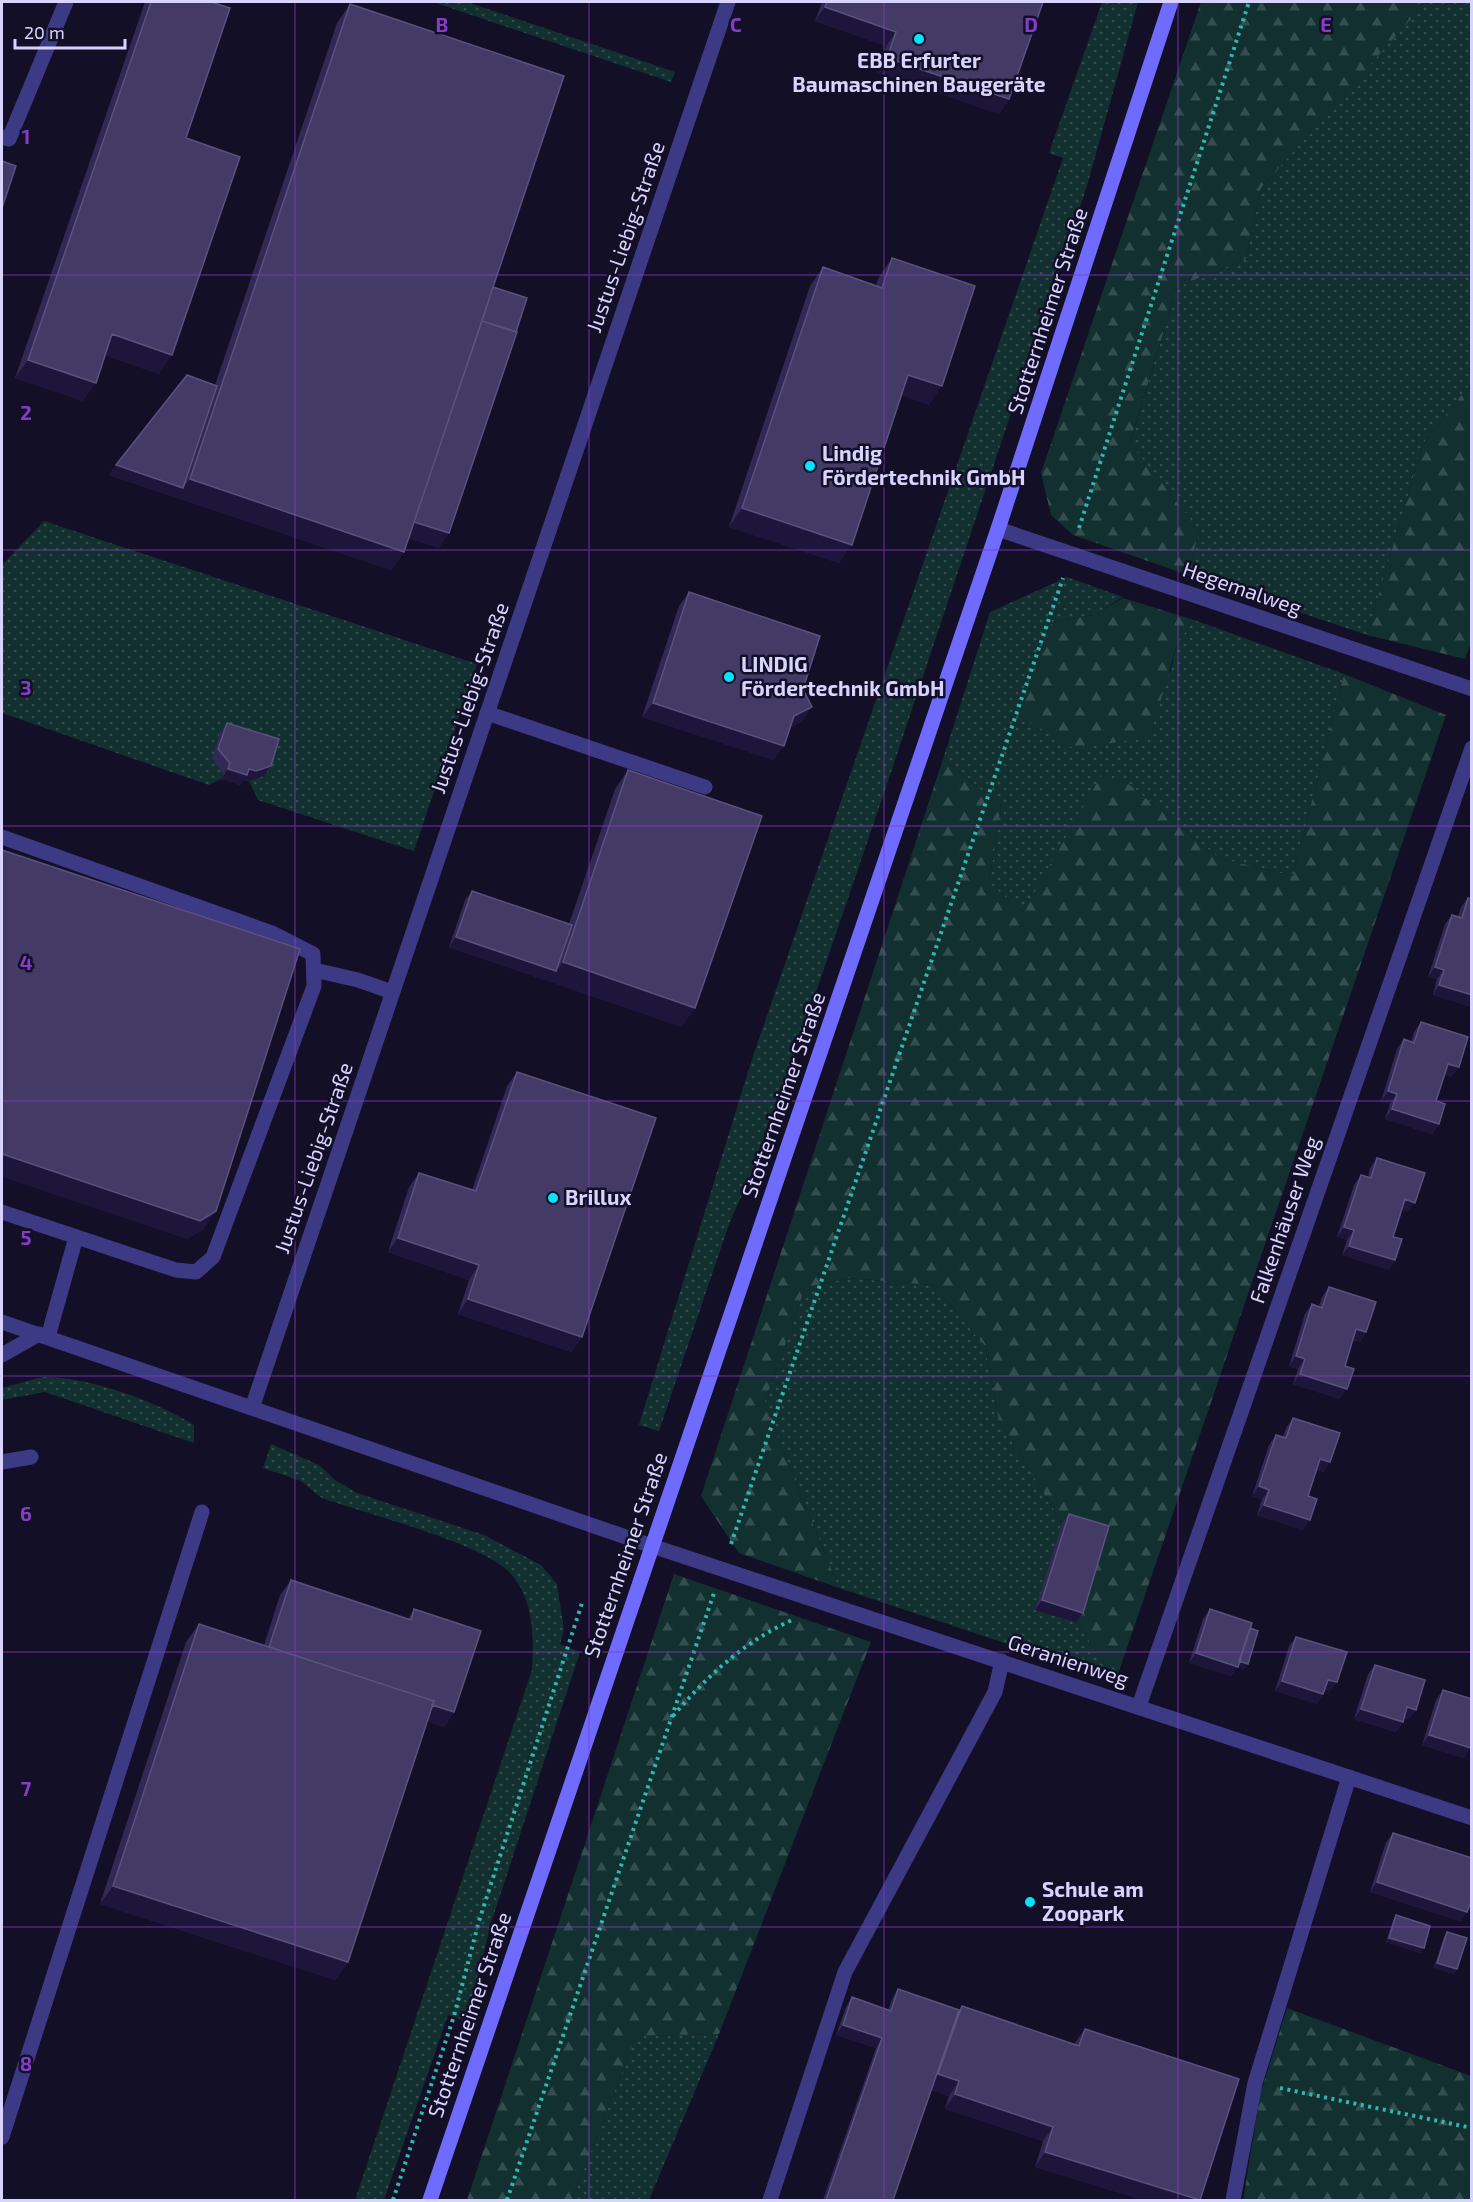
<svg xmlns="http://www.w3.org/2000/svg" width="1473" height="2202" font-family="'Exo 2',sans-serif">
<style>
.grass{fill:url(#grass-dots)}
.forest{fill:url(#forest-firs)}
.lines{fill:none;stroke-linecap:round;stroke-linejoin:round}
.path{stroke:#2fb8b0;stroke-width:4;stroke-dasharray:3 4.5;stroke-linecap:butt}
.service{stroke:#3d3a85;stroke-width:15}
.minor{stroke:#3d3a85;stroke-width:15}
.secondary{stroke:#6f6bff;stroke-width:15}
.wall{fill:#312854}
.shaded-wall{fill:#1d163a}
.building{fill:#433a66;stroke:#5a527e;stroke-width:1.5}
.grid{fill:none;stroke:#843dc5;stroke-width:1.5;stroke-opacity:0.55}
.poi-dot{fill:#00e5ff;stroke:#130f26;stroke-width:2}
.labels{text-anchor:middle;stroke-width:5;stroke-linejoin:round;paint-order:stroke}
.poi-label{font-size:21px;font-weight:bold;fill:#d9d4ff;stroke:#130f26;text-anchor:start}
.street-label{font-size:21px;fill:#d9d4ff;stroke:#130f26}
.grid-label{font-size:20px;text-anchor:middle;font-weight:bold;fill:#843dc5;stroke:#130f26;stroke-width:5;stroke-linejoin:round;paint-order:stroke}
</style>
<defs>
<pattern id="grass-dots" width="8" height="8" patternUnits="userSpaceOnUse" patternTransform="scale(1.5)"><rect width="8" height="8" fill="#12302f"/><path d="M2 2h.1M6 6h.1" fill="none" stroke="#344d4e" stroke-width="1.8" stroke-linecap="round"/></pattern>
<pattern id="forest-firs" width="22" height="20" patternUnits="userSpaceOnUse" patternTransform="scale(1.5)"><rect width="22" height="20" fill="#12302f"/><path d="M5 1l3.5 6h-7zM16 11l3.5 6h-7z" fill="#344d4e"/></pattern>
</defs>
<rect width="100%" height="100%" fill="#130f26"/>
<!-- grass -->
<path class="grass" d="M433,2H467L675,72L671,82Z
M1102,2H1138L1087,186L884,793L762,1150L729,1224L659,1431L639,1425L751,1062L1063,158L1049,153Z
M1413,2H1471V383L1423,444L1367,635L1188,575L1199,530L1130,444L1177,287L1246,259L1261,188L1416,12Z
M44,521L477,664L414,851L258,800L249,781L264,776L223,773L221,779L209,785L2,713V565Z
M1067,577L1123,597L1094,615L1052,622L1170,672L1178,641L1194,620L1344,674L1293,876L1219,858L1126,782L1023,912L989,883L1001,806L943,759L990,612Z
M848,1278L933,1285L985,1346L999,1421L1062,1523L1036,1610L1076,1622L1116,1680L839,1588L764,1404L805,1288Z
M42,1377C90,1377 153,1400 194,1425V1443L45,1392L2,1400V1388Z
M271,1444L319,1465L335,1480L357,1493L484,1535L541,1565L557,1584L564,1630L560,1644L580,1652L491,1923L467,2021L448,2015L384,2200H355L532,1670C534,1637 534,1600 511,1574C486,1544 364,1513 322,1498L301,1481L263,1468Z
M719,2034L649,2200H572L636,2036Z"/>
<!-- forest -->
<path class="forest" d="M1201,2H1413L1417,12L1261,188L1246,259L1177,287L1130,443L1199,530L1188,575L1073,535L1051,515L1041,473Z
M1471,383L1472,640L1465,659L1367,635L1423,444Z
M1123,598L1194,620L1178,641L1150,737L1074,749L1016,714L1052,622L1094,615Z
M1344,674L1446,715L1116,1680L1076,1622L1102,1536L1062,1523L999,1421L985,1346L933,1285L848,1278L805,1288L764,1404L839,1588L739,1553L701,1496L943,759L1001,806L989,883L1023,912L1101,776L1126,782L1219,858L1293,876Z
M674,1574L871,1642L719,2034L636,2036L572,2200H467Z
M1287,2008L1471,2076V2200H1243L1260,2095Z"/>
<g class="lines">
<!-- path -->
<path class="path" d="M1079,528L1249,2
M731,1544L1063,578
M673,1716C707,1676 744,1642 792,1620
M1280,2088L1472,2128
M393,2200L454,2016L479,1921L583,1600
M507,2200L714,1593"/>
<!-- service -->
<path class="service" d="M2,137L9,139L66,2
M487,713L705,787
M2,837L272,933L313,954L314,986L213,1257L196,1272L176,1270L2,1212
M314,970L358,980L392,992
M48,1337L76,1237
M2,1462L31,1457
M2,2137L202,1512
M770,2200L845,1972L995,1692L1002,1661
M1233,2200L1255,2083L1349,1777"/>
<!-- minor -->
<path class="minor" d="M998,529L1472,689
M2,1322L652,1546L1472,1818
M2,1355L39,1334
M252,1408L728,2
M1139,1706L1472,748"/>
<!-- secondary -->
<path class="secondary" d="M430,2200L998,529L1171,2"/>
</g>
<!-- wall -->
<path class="wall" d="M145,2H211L186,138L159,374L105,355L83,401L15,378Z
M822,2H1043L1009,99L999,114L877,72L886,46L815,21Z
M350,4L493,287L439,548L408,538L404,552L391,570L109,475L116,465L215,385L337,23Z
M892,258L929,405L902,395L839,563L729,527L810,286L823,267L876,285L879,277Z
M689,592L803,689L802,721L790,728L774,760L642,717L679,606Z
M227,723L264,776L249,781L243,780L240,785L221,779L223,773L212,759L220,732Z
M628,770L682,1027L449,947L465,900L472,891L569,924L615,789Z
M1468,898L1472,899V1007L1433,995L1437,979L1428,977L1445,924L1452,915L1458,917L1461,907Z
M1421,1022L1452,1077L1445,1075L1436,1101L1439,1124L1432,1134L1385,1119L1390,1104L1381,1101L1397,1049L1404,1039L1411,1042L1414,1032Z
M517,1072L572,1352L458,1314L469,1280L388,1252L409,1187L419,1173L472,1190L507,1086Z
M1377,1158L1408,1212L1402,1210L1393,1237L1395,1260L1389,1270L1342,1255L1347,1240L1337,1237L1354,1185L1361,1175L1368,1177L1370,1168Z
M1329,1287L1366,1332L1360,1342L1353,1340L1345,1366L1340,1399L1293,1384L1298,1369L1289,1366L1305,1314L1312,1304L1319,1306L1322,1297Z
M1293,1418L1324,1472L1317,1470L1308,1496L1303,1530L1257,1515L1262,1499L1252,1496L1269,1445L1276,1435L1283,1437L1286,1428Z
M1069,1514L1083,1613L1076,1622L1035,1610L1062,1523Z
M291,1580L408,1619L414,1609L454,1712L444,1727L427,1721L348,1962L335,1980L100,1904L186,1642L199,1624L264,1645L280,1595Z
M1210,1609L1250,1628L1248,1664L1244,1669L1237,1667L1231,1676L1189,1663L1203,1619Z
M1296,1637L1330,1692L1325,1690L1317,1704L1275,1691L1289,1646Z
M1375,1665L1416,1710L1409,1719L1404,1718L1403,1722L1396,1732L1354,1719L1368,1674Z
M1443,1690L1464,1758L1422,1745L1436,1700Z
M1393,1833L1467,1912L1460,1921L1370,1892L1386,1842Z
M1396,1915L1424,1948L1420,1953L1386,1942L1393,1920Z
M1447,1932L1457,1969L1454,1974L1434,1968L1444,1937Z
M898,1989L959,2010L962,2006L1074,2044L1085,2029L1200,2200H1143L1035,2167L1043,2141L945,2109L949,2096L931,2090L893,2200H823L876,2048L836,2035L846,2007L852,1997L888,2010L892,1999Z"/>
<!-- shaded-wall -->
<path class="shaded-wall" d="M825,7L896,32L886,46L815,21Z
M887,58L1009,99L999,114L877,72Z
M112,334L172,355L159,374L99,353Z
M28,360L96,383L83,401L15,378Z
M908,375L942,386L929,405L895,393Z
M116,465L183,488L190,479L404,552L391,570L109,475Z
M742,508L852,545L839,563L729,527Z
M412,521L449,533L439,548L402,536Z
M653,703L784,746L774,760L642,717Z
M812,707L802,721L784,731L794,716Z
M271,766L264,776L249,781L243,780L240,785L221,779L228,769H249Z
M456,937L556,971L563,962L695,1008L682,1027L449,947Z
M1435,967L1444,970L1437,979L1428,977Z
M1439,985L1472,995V1007L1433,995Z
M1448,1064L1459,1067L1452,1077L1441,1074Z
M1388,1091L1397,1094L1390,1104L1381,1101Z
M1392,1109L1439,1124L1432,1134L1385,1119Z
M2,1154L216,1211L203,1230L187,1239L2,1177Z
M1405,1199L1415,1203L1408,1212L1398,1209Z
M1344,1227L1354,1230L1347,1240L1337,1237Z
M398,1238L479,1265L469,1280L388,1252Z
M1349,1246L1395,1260L1389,1270L1342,1255Z
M468,1299L582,1337L572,1352L458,1314Z
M1356,1329L1366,1332L1360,1342L1350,1338Z
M1296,1356L1305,1359L1298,1369L1289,1366Z
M1300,1374L1347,1389L1340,1399L1293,1384Z
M1320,1459L1330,1462L1324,1472L1313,1468Z
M1259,1486L1269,1490L1262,1499L1252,1496Z
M1264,1505L1310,1520L1303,1530L1257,1515Z
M1042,1600L1083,1613L1076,1622L1035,1610Z
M267,1651L454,1712L444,1727L257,1666Z
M1196,1653L1238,1661L1248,1664L1244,1669L1237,1667L1231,1676L1189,1663Z
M1328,1680L1337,1682L1330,1692L1321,1689Z
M1282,1681L1323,1694L1317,1704L1275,1691Z
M1407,1707L1416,1710L1409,1719L1400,1717Z
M1361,1709L1403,1722L1396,1732L1354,1719Z
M1429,1735L1471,1748L1464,1758L1422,1745Z
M1377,1882L1467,1912L1460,1921L1370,1892Z
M113,1886L348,1962L335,1980L100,1904Z
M1389,1938L1424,1948L1420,1953L1386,1942Z
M1437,1963L1457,1969L1454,1974L1434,1968Z
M843,2025L882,2038L876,2048L836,2035Z
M938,2074L959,2081L949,2096L928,2089Z
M955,2094L1053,2127L1043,2141L945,2109Z
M1045,2152L1199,2200H1143L1035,2167Z"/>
<!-- building -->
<path class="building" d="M151,2H211L230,8L186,138L240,157L172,355L112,334L96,383L28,360Z
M827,2H1043L1009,99L887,58L896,32L825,7Z
M350,4L564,76L404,552L190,479Z
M2,161L16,166L2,208Z
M892,258L975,286L942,386L908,375L852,545L742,508L823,267L882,288Z
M493,287L527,298L516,332L482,321Z
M482,321L517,332L449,533L414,522Z
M187,375L217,386L183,488L116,465Z
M689,592L820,636L803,689L812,707L794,716L784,746L653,703Z
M227,723L279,739L271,766L256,771L249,769L247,775L228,769L230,763L218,749Z
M628,770L762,816L695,1008L563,962Z
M2,850L300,949L216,1211L200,1221L2,1154Z
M472,891L572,925L556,971L456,937Z
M1468,898L1472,899V995L1439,985L1444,970L1435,967L1452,915L1462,918Z
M1421,1022L1468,1037L1459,1067L1448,1064L1436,1101L1445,1104L1439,1124L1392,1109L1397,1094L1388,1091L1404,1039L1414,1043Z
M517,1072L656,1118L582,1337L468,1299L479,1265L398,1238L419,1173L476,1191Z
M1377,1158L1425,1173L1415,1203L1405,1199L1393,1237L1402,1239L1395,1260L1349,1246L1354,1230L1344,1227L1361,1175L1371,1178Z
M1329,1287L1376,1302L1366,1332L1356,1329L1345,1366L1354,1369L1347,1389L1300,1374L1305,1359L1296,1356L1312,1304L1322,1308Z
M1293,1418L1340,1433L1330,1462L1320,1459L1308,1496L1317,1499L1310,1520L1264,1505L1269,1490L1259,1486L1276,1435L1286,1438Z
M1069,1514L1109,1526L1083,1613L1042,1600Z
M291,1580L411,1620L414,1609L481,1631L454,1712L432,1705L434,1701L269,1647Z
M1210,1609L1252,1623L1238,1667L1196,1653Z
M199,1624L434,1701L348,1962L113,1886Z
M1250,1628L1258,1631L1248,1664L1239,1661Z
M1296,1637L1347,1652L1337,1682L1328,1680L1323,1694L1282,1681Z
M1375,1665L1425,1680L1416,1710L1407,1707L1403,1722L1361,1709Z
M1443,1690L1472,1699L1471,1748L1429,1735Z
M1393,1833L1472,1858V1899L1467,1912L1377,1882Z
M1396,1915L1430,1926L1424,1948L1389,1938Z
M1447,1932L1467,1938L1457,1969L1437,1963Z
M898,1989L959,2010L893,2200H826L882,2038L843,2025L852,1997L891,2011Z
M962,2006L1079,2046L1085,2029L1239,2079L1200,2200L1045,2152L1053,2127L955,2094L959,2081L938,2074Z"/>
<!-- grid -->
<path class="grid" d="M295,2V2200M589,2V2200M884,2V2200M1178,2V2200M2,275H1472M2,550H1472M2,826H1472M2,1101H1472M2,1376H1472M2,1652H1472M2,1927H1472"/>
<!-- markers -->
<g class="poi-dot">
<circle cx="919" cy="39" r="6"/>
<circle cx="810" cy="466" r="6"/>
<circle cx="729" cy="677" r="6"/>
<circle cx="553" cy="1198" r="6"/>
<circle cx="1030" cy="1902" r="6"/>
</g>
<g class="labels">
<!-- poi labels -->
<g class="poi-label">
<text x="919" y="68" text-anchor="middle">EBB Erfurter<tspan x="919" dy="24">Baumaschinen Baugeräte</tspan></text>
<text x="822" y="461">Lindig<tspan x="822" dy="24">Fördertechnik GmbH</tspan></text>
<text x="741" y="672">LINDIG<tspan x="741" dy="24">Fördertechnik GmbH</tspan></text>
<text x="565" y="1205">Brillux</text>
<text x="1042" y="1897">Schule am<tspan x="1042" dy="24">Zoopark</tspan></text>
</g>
<!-- street labels -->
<g class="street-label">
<text transform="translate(626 237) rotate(-71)" y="7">Justus-Liebig-Straße</text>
<text transform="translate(1048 311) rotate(-72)" y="7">Stotternheimer Straße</text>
<text transform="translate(1242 589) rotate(19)" y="7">Hegemalweg</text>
<text transform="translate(470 698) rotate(-71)" y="7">Justus-Liebig-Straße</text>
<text transform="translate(784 1095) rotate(-71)" y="7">Stotternheimer Straße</text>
<text transform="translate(314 1158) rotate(-71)" y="7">Justus-Liebig-Straße</text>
<text transform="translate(1285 1220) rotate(-71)" y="7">Falkenhäuser Weg</text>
<text transform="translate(626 1555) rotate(-71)" y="7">Stotternheimer Straße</text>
<text transform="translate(1068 1661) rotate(18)" y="7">Geranienweg</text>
<text transform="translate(470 2015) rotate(-71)" y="7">Stotternheimer Straße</text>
</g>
</g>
<g class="grid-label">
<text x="442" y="32">B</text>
<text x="736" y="32">C</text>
<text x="1031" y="32">D</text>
<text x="1326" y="32">E</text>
<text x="26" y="144">1</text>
<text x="26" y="420">2</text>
<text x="26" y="695">3</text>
<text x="26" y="970">4</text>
<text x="26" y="1245">5</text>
<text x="26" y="1521">6</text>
<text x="26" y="1796">7</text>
<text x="26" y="2071">8</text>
</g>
<!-- border -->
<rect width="1473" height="2202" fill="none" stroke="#d9d4ff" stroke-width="6"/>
<!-- scale -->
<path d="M15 39v9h110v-9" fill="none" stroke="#d9d4ff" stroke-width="3"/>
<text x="24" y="39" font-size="18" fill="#d9d4ff" stroke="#130f26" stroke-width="4.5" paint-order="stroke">20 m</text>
</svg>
